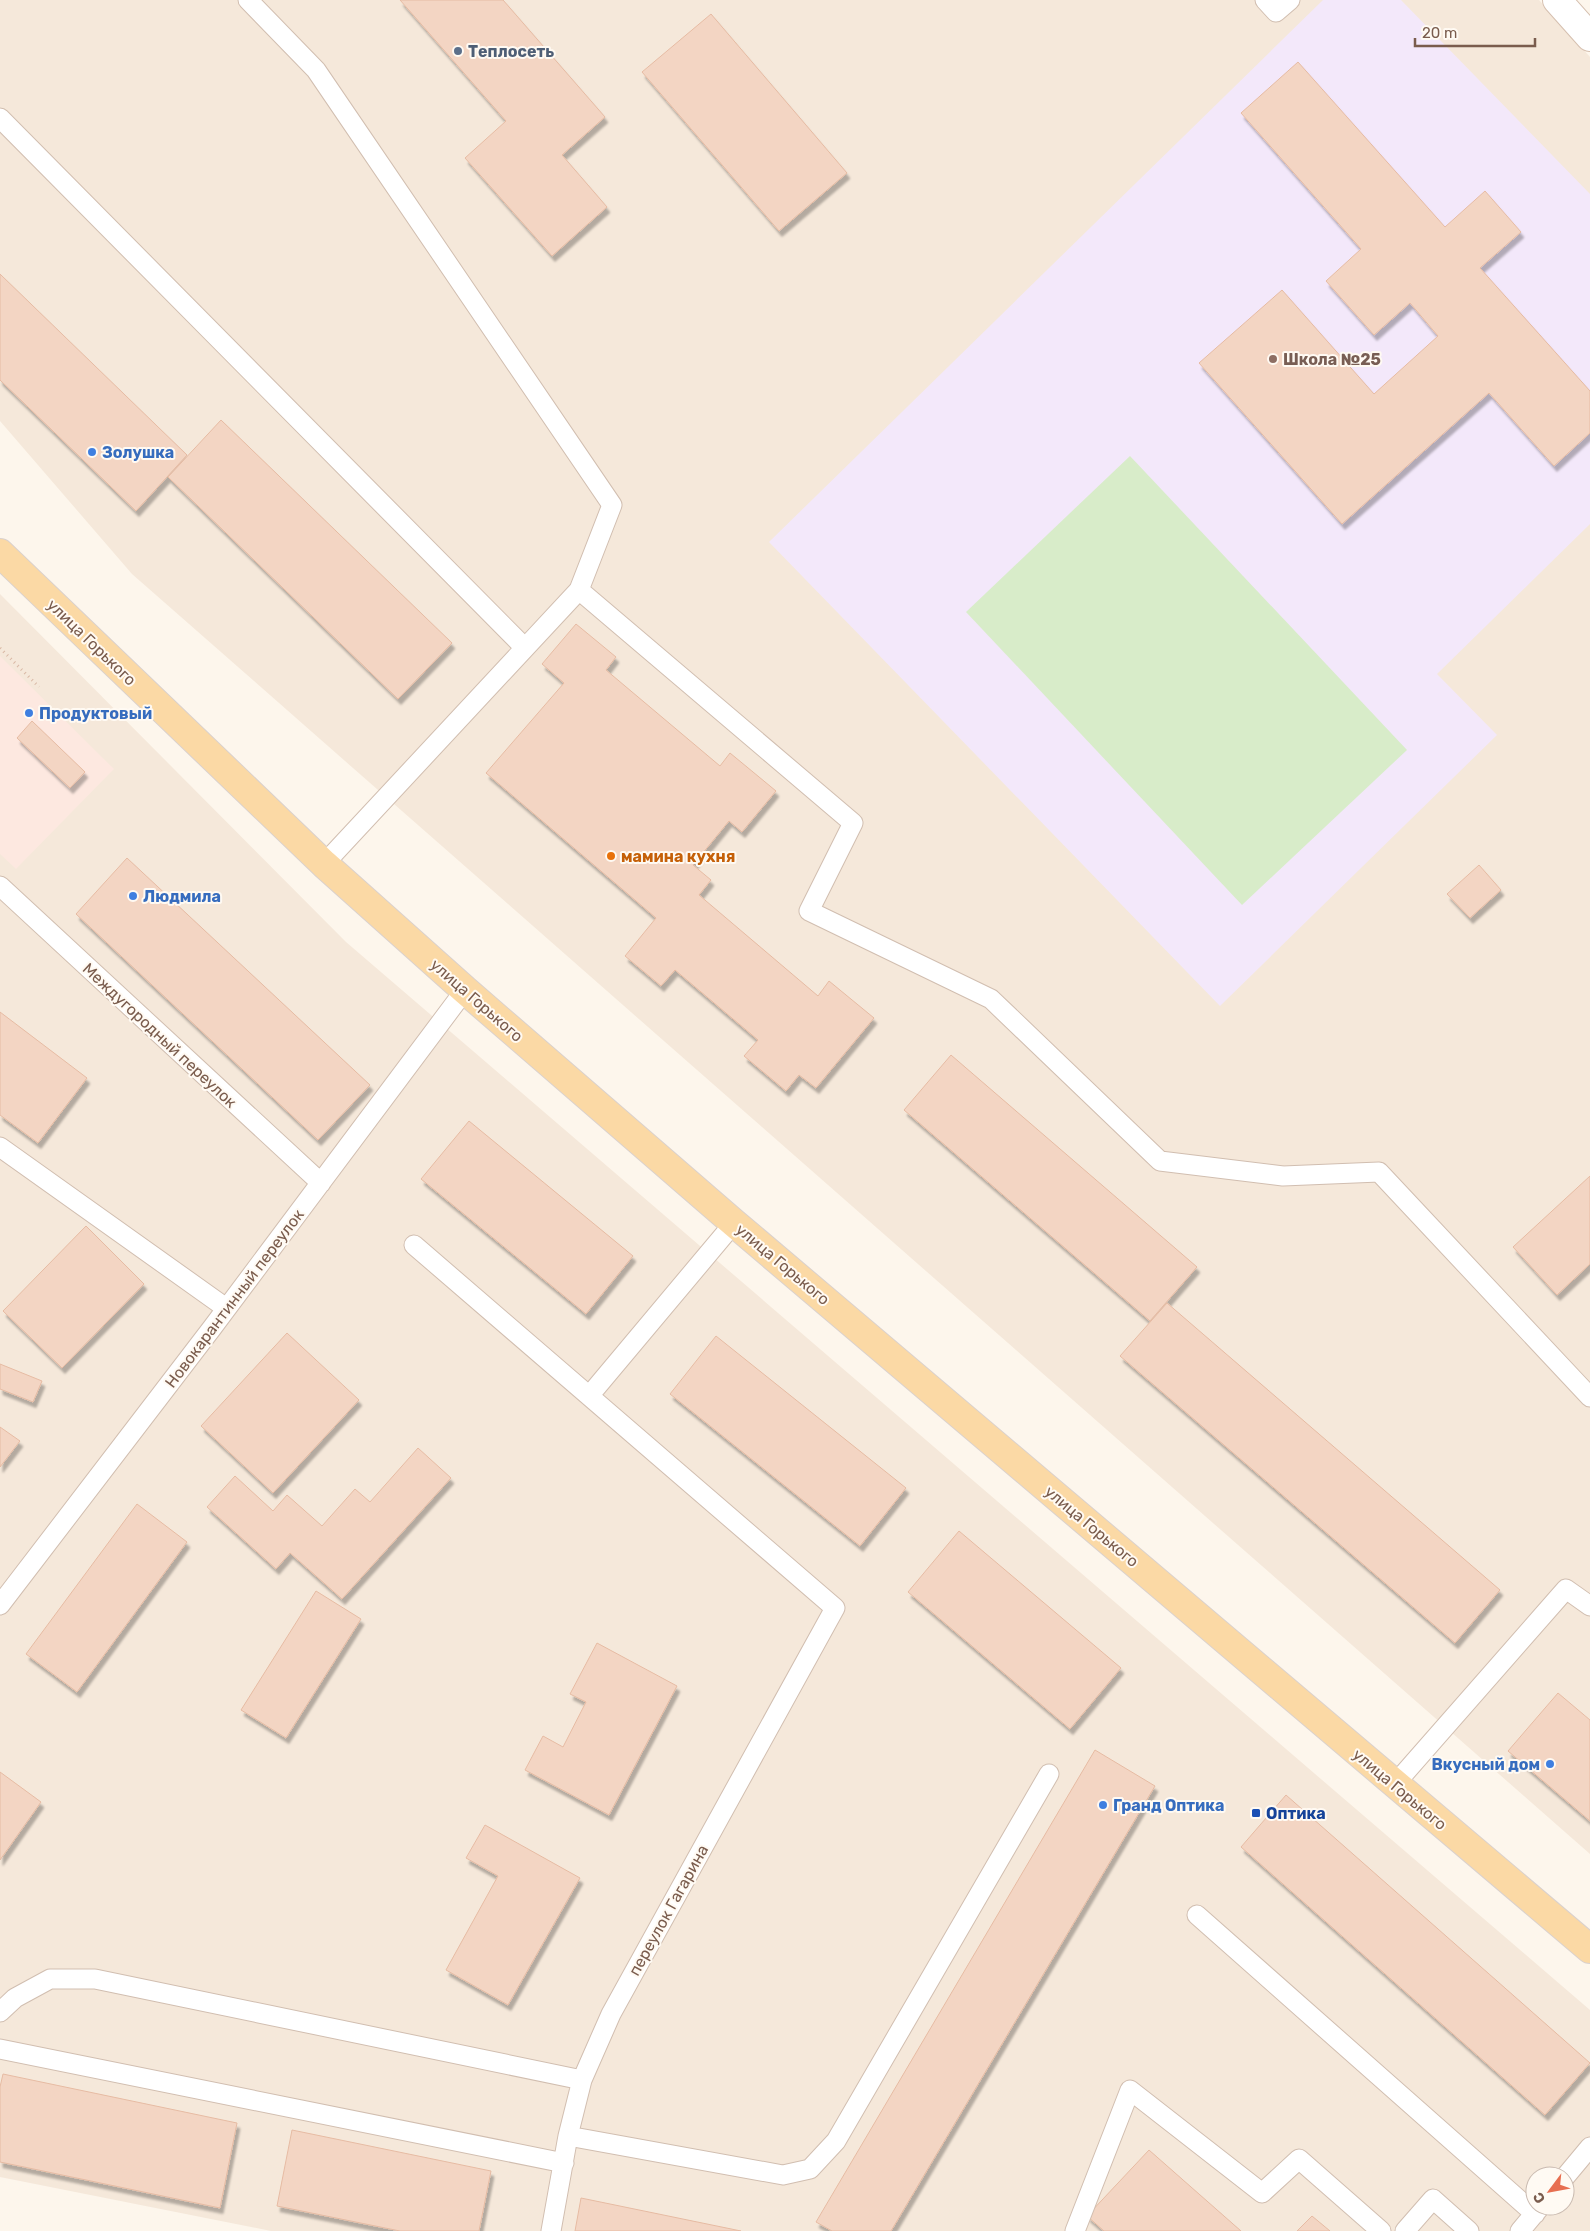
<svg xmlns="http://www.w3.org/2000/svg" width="1590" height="2231" font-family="Rubik,sans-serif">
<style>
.residential{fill:#f5e8da;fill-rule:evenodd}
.commercial{fill:#fde8e0}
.education{fill:#f3e8fa}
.green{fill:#d8ecc9}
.building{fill:#f3d5c3;stroke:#e6bba3;filter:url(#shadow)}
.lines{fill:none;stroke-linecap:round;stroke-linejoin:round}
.lane-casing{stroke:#d1beb0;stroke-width:21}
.secondary-casing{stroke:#d6c0b0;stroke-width:30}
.primary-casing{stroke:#dad1cd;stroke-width:30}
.path{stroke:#d9b8a5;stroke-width:3;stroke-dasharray:1 4;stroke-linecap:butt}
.lane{stroke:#fff;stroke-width:19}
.secondary{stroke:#fff;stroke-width:28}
.primary{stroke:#fbd9a5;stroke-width:28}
.service-dot{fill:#5c6f8a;stroke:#fffaf3;stroke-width:2}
.education-dot{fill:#8d6e63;stroke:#fffaf3;stroke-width:2}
.shop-dot{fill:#3f7fe0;stroke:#fffaf3;stroke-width:2}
.food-dot{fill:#e8710a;stroke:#fffaf3;stroke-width:2}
.transit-dot{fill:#1a4fb4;stroke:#fffaf3;stroke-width:2}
.labels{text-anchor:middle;stroke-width:4;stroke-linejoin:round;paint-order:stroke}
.service-label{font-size:16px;font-weight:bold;fill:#4e5e75;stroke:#fffaf3;text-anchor:start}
.education-label{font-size:16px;font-weight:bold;fill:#785e54;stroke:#fffaf3;text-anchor:start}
.shop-label{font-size:16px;font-weight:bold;fill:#366cbe;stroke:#fffaf3;text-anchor:start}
.street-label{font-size:16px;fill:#7a5c4d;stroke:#fffaf3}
.food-label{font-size:16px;font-weight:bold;fill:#c56008;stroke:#fffaf3;text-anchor:start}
.transit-label{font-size:16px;font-weight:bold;fill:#164399;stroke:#fffaf3;text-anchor:start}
</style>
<defs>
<filter id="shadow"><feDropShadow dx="3" dy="5.5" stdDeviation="1" flood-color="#0004"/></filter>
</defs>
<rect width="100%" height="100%" fill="#fdf6ec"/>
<!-- residential -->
<path class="residential" d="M0,0H1539L1590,57V1854L132,574L0,421Z
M0,594L346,942L1590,2010V2231H271L0,2177ZM1535,2176H1565V2206H1535Z"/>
<!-- commercial -->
<path class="commercial" d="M0,656L114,769L16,869L0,854Z"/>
<!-- education -->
<path class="education" d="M1323,0H1401L1590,194V524L1437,674L1497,735L1220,1006L769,542Z"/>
<!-- green -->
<path class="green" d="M1130,456L1407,750L1242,905L966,612Z"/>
<!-- building -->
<path class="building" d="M400,0H503L605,117L562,155L607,207L552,256L465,158L506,121Z
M711,14L847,173L779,231L642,72Z
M1298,62L1445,227L1485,191L1521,232L1480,268L1590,391V433L1554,466L1489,393L1342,524L1199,363L1282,290L1374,394L1438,336L1410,303L1374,335L1326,281L1361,249L1241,113Z
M0,274L187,455L136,511L0,380Z
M221,420L452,643L398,699L168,477Z
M576,624L616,657L606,670L720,766L730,753L776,791L742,832L729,821L693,865L711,880L699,895L818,996L829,981L874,1018L816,1088L799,1075L786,1091L744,1056L758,1040L675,970L661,986L625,956L656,918L486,773L564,683L542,664Z
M32,721L85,772L70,788L17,738Z
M127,858L370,1085L318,1140L76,914Z
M1479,865L1501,890L1470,918L1447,894Z
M0,1012L87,1078L38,1143L0,1115Z
M951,1055L1197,1267L1150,1321L904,1110Z
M469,1121L633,1256L586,1314L421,1179Z
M1590,1176V1264L1557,1295L1513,1247Z
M86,1226L144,1284L62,1368L3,1311Z
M1167,1303L1500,1590L1455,1643L1120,1356Z
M287,1333L359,1400L273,1493L201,1426Z
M716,1336L906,1488L860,1546L670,1394Z
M0,1364L42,1381L33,1402L0,1389Z
M0,1427L20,1441L0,1467Z
M418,1448L451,1478L342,1599L290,1553L276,1569L207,1507L235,1476L273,1511L287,1495L322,1526L355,1489L370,1502Z
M137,1504L187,1542L77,1692L26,1654Z
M959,1531L1121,1668L1070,1729L908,1592Z
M316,1591L361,1619L286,1738L241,1710Z
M597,1643L677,1686L609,1815L525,1770L543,1736L563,1747L586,1702L570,1694Z
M1558,1693L1590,1720V1821L1508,1751Z
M1095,1750L1155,1786L891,2231H832L816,2222Z
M0,1772L41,1802L0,1860Z
M1286,1795L1590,2063L1545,2115L1241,1847Z
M485,1825L580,1878L508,2005L446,1970L498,1876L466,1858Z
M3,2074L237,2123L220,2208L0,2162V2087Z
M292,2130L491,2171L479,2231H400L277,2206Z
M1149,2150L1241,2231H1104L1087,2216Z
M581,2198L741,2231H575Z
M1312,2216L1330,2231H1297Z"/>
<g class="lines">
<!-- lane casing -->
<g class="lane-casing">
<path id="lane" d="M248,0L316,70L612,505L579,590L324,864
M1265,0L1276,12L1290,0
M0,118L524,647
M579,590L853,823L809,911L991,999L1160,1161L1283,1176L1379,1172L1590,1397
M0,886L321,1183
M0,1147L226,1308
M414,1245L835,1608L611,2014L582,2080L568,2136L551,2231
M589,1396L734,1223
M0,1605L212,1328L465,990
M1395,1784L1566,1589L1590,1606
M1197,1915L1535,2214
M0,2012L15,1998L50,1979H95L582,2080
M0,2049L564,2163
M568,2136L783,2175L810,2169L836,2141L1049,1774
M1565,2177L1590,2147
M1075,2231L1130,2090L1262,2193L1299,2159L1381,2231
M1405,2231L1433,2199L1469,2231
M1520,2231L1541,2206"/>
</g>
<!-- secondary casing -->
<g class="secondary-casing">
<path id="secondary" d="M1557,0L1590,37"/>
</g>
<!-- primary casing -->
<g class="primary-casing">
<path id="primary" d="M0,553L324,864L465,990L734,1223L1590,1949"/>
</g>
<!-- path -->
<path class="path" d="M0,648L39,687"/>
<!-- lane -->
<use href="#lane" class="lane"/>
<!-- secondary -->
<use href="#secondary" class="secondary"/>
<!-- primary -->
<use href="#primary" class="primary"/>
</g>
<!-- markers -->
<circle class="service-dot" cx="458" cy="51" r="5"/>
<circle class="education-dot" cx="1273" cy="359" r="5"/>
<g class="shop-dot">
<circle cx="92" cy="452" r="5"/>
<circle cx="29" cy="713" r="5"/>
<circle cx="133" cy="896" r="5"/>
<circle cx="1550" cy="1764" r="5"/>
<circle cx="1103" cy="1805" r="5"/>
</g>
<circle class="food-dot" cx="611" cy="856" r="5"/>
<rect class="transit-dot" x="1251" y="1808" width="10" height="10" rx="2.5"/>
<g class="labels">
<!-- service labels -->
<g class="service-label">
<text x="468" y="57">Теплосеть</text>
</g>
<!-- education labels -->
<g class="education-label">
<text x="1283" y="365">Школа №25</text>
</g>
<!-- shop labels -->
<g class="shop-label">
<text x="102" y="458">Золушка</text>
<text x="39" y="719">Продуктовый</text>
<text x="143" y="902">Людмила</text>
<text x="1540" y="1770" text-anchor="end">Вкусный дом</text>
<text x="1113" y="1811">Гранд Оптика</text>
</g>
<!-- street labels -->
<g class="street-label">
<text transform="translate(92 642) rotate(44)" y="6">улица Горького</text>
<text transform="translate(477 1000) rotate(41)" y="6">улица Горького</text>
<text transform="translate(160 1035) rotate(43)" y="6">Междугородный переулок</text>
<text transform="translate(783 1264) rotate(40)" y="6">улица Горького</text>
<text transform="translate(234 1298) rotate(-53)" y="6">Новокарантинный переулок</text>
<text transform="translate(1092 1526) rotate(40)" y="6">улица Горького</text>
<text transform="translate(1400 1789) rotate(40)" y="6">улица Горького</text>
<text transform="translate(668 1910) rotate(-61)" y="6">переулок Гагарина</text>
</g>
<!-- food labels -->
<g class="food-label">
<text x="621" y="862">мамина кухня</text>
</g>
<!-- transit labels -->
<g class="transit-label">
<text x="1266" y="1819">Оптика</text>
</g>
</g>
<!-- north arrow -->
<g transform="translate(1550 2191) rotate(238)"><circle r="24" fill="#fffaf3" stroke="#cabbb1"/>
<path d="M0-4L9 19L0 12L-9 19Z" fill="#e76f51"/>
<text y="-8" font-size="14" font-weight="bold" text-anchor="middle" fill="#7a5c4d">С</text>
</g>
<!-- scale -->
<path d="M1415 38v8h120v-8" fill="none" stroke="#7a5c4d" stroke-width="2.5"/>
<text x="1422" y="38" font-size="15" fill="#7a5c4d" stroke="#fffaf3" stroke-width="4" paint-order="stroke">20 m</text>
</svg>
